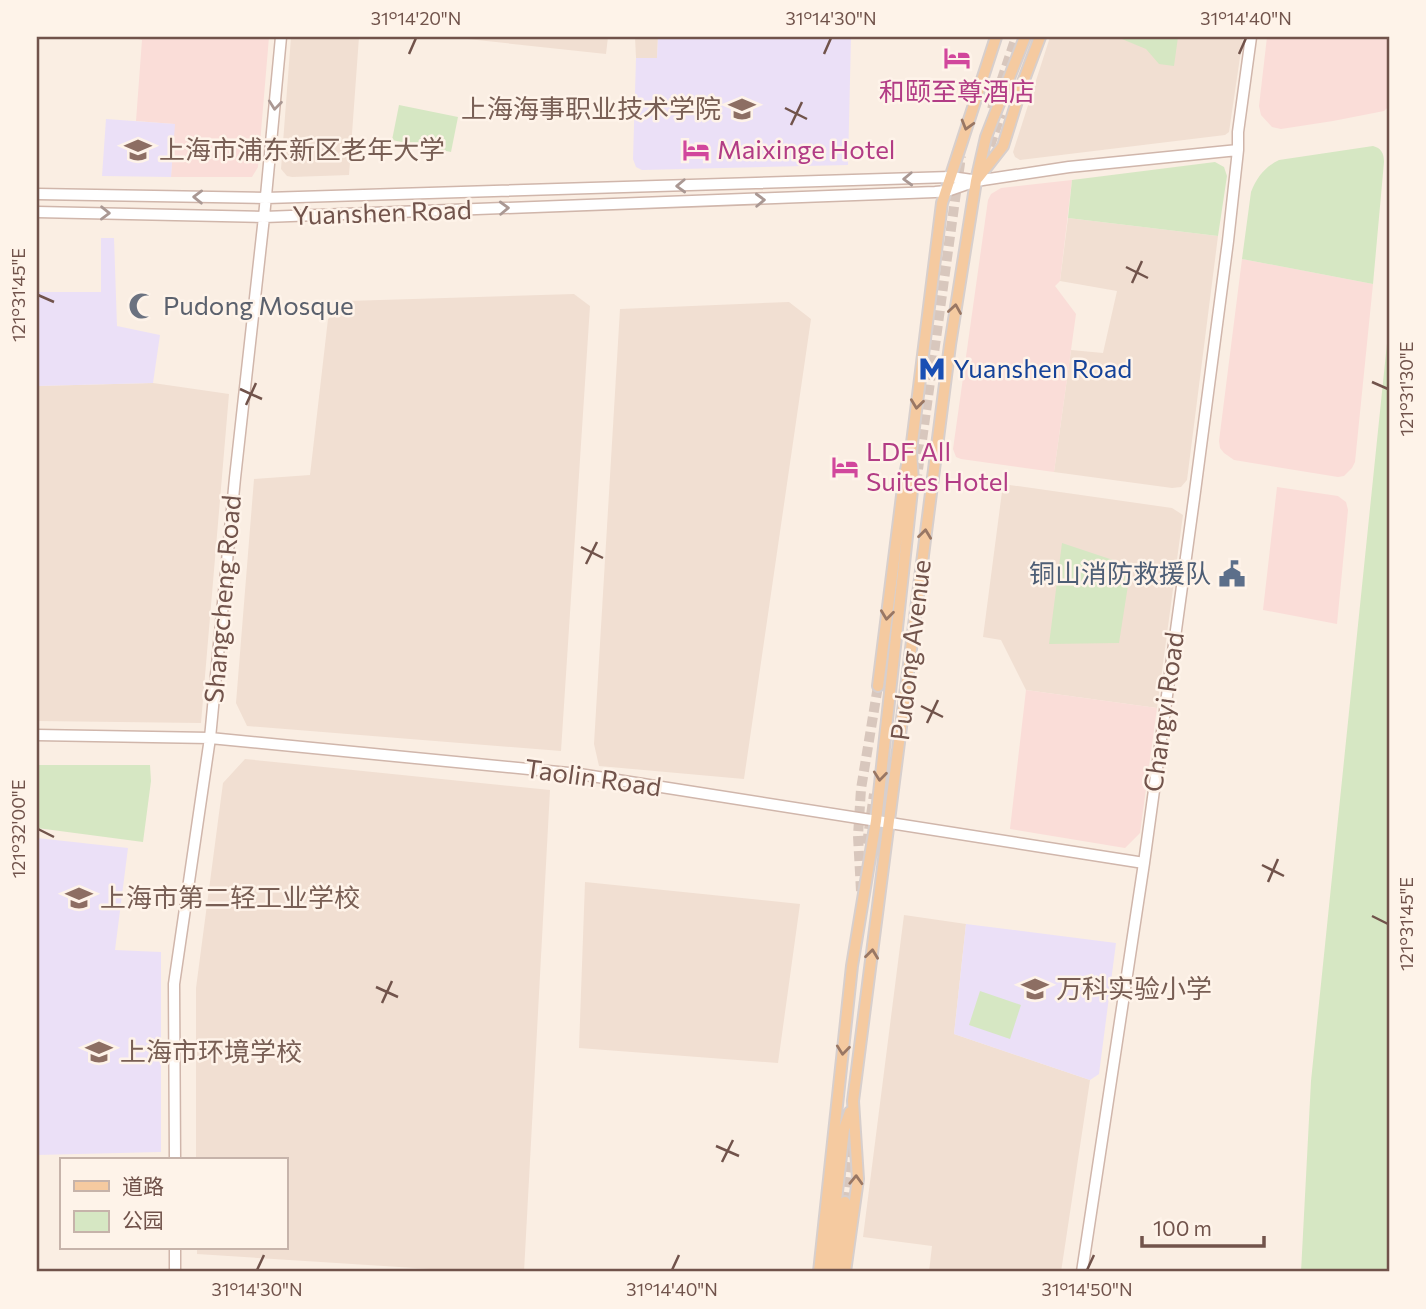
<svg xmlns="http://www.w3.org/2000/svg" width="1426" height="1309" font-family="Commissioner,'Noto Sans SC',sans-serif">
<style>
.residential{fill:#f1dfd2}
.commercial{fill:#faddd8}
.education{fill:#ebe0f7}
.green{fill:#d6e7c3}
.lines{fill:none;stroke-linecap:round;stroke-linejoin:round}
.primary-tunnel{stroke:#d8c7bd;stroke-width:10;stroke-dasharray:10 5;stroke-linecap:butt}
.secondary-casing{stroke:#d0b6ab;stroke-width:13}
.primary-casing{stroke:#d7cfcd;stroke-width:14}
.secondary{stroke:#fff;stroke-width:10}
.primary{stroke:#f5caa0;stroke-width:10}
.oneway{stroke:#aa9893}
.oneway2{stroke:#997764}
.ticks{fill:none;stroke:#71534b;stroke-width:2.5}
.labels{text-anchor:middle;stroke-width:5;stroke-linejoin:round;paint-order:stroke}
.hotel-label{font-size:26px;fill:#b23c85;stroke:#fef3e9;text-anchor:start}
.education-label{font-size:26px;fill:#785e54;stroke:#fef3e9;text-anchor:start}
.street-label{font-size:26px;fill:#71534b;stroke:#fef3e9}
.worship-label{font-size:26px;fill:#5b616d;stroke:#fef3e9;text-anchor:start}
.transit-label{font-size:26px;fill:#164399;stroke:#fef3e9;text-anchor:start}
.service-label{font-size:26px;fill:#4e5e75;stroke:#fef3e9;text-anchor:end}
.neatline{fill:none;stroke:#71534b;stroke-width:2.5}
.ticks-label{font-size:18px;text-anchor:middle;fill:#71534b}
</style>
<rect width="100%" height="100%" fill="#faeee3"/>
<!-- residential -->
<path class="residential" d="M291,37H359L349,175L292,177L287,176L281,169Z
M449,37H608L606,54Z
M635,37H658L657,59L636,58Z
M1050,37H1243L1229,132L1225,135L1020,160L1015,157L1013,152Z
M1068,218L1218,236L1187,480L1181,487L1172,488L1054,472L1071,350L1103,353L1117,291L1060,281Z
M574,294L590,306L561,751L247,726L236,703L254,479L310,475L328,319L348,301Z
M789,302L811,319L744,779L599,766L594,744L620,309Z
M153,383L229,394L201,723L37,721V386Z
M1003,484L1172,508L1183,515L1157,708L1026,690L1001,640L983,637Z
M245,759L550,790L524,1272H478L197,1254V1248H285V1160H196V988L223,783Z
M585,882L800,904L778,1063L579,1048Z
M904,915L966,924L954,1034L1090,1080L1061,1272H929L932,1246L863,1237Z"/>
<!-- commercial -->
<path class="commercial" d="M130,37H269L258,167L252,177H171L174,124L136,121L142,40Z
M1267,37H1389V106L1384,111L1333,121L1281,129L1272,127L1261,115L1259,106Z
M1072,180L1060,281L1055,286L1076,314L1054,472L961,459L956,457L953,449L988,200L991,194L1001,188Z
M1242,259L1373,284L1355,462L1352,468L1344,476L1338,477L1234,460L1224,453L1220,448L1219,441Z
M1277,487L1338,496L1346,502L1348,510L1337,624L1263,610Z
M1026,690L1157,708L1140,833L1125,848L1010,829Z"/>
<!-- education -->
<path class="education" d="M658,37H851L848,165L642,170L636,167L633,159L636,58H657Z
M106,119L175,124L171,177L102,176Z
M101,238H114L117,326L160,335L153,383L37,386V292H101Z
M37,838L128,848L115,950L161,952V1152L37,1155Z
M966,924L1116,943L1099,1074L1090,1080L954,1034Z"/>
<!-- green -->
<path class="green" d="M1117,37H1178L1174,66L1159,64L1146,49Z
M399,105L458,117L451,152L392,140Z
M1373,146C1381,148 1384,153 1384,162L1373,284L1242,259L1251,192C1257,177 1265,167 1279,160Z
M1215,162L1224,167L1227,176L1218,236L1068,218L1072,180Z
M1389,324V1272H1301L1311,1081Z
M1062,543L1131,566L1119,643L1049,644Z
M37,765H150L151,781L143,842L37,828Z
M980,991L1021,1005L1010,1039L969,1025Z"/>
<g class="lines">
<!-- primary-tunnel -->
<path class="primary-tunnel" d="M992,109L1016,37
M985,160L1001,114
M916,484L961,156
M867,844L874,794
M861,891L858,836L861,789L878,686
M845,1202L853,1142"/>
<!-- secondary casing -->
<g class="secondary-casing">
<path id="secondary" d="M37,194L266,198L951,177L972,180
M37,212L264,217L935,192L947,191L976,181L1069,167L1238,150
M37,735L210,738L579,774L1144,863
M175,1160L174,984L210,738L235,478L264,217L281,37
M175,1248V1272
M1082,1272L1144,863L1194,499L1228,241L1238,150V132L1251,37"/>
</g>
<!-- primary casing -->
<g class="primary-casing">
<path id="primary" d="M978,178L1003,146L1022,85L1040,37
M878,686L904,480L908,460
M819,1272L852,966L876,821L913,481L911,451L942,203L996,37
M828,1272L844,1129L850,1112
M837,1272L845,1202
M845,1272L858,1179L853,1101L950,345L976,181L986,137L1025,37"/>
</g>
<!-- secondary -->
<use href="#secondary" class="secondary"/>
<!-- primary -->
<use href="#primary" class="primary"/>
</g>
<!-- one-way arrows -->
<defs><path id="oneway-chevron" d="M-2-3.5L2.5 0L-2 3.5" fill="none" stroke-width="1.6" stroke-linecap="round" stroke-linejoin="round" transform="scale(1.75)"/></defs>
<g class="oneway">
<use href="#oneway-chevron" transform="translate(275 105) rotate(96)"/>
<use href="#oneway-chevron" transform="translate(908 179) rotate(178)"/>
<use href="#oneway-chevron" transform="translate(681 186) rotate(178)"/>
<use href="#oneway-chevron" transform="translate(198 197) rotate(-179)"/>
<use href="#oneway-chevron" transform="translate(760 200) rotate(-2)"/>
<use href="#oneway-chevron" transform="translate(504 208) rotate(-2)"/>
<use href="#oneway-chevron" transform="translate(105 213) rotate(1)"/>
</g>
<g class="oneway2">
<use href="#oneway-chevron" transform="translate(967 125) rotate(106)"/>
<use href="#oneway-chevron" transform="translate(955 309) rotate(-81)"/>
<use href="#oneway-chevron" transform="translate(917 404) rotate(97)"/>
<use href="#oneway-chevron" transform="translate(925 534) rotate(-83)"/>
<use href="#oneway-chevron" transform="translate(887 615) rotate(97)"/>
<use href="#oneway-chevron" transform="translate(880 776) rotate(96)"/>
<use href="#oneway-chevron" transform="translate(872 954) rotate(-83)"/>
<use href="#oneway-chevron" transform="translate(843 1050) rotate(96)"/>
<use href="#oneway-chevron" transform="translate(856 1180) rotate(-88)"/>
</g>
<!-- ticks -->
<path class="ticks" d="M409,54L416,38M824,54L831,38M1239,54L1246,38M785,108L807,119M791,125L802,102M1126,267L1148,278M1132,283L1142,261M38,295L54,302M1372,382L1388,389M240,389L262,399M246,405L256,383M581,547L603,558M586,564L597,542M921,706L943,717M927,723L938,700M38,829L54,837M1262,865L1284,876M1268,882L1278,859M1372,916L1388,924M376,987L398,997M382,1003L392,981M716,1146L739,1156M722,1162L733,1140M257,1270L264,1255M672,1270L679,1255M1087,1270L1094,1255"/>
<!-- icons -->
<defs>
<g id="hotel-bare" transform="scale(2.1)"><path d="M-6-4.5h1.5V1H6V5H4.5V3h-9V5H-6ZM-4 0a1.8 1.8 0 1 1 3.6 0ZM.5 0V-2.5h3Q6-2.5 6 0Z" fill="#d1479c" stroke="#fef3e9" stroke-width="2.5" paint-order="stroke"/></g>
<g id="university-bare" transform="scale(2.1)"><path d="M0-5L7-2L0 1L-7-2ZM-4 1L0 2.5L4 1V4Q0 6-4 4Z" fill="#8d6e63" stroke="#fef3e9" stroke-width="2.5" paint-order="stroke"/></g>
<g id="mosque-bare" transform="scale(2.1)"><path d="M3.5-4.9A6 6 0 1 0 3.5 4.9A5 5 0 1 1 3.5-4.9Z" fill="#6b7280" stroke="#fef3e9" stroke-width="2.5" paint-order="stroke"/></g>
<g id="metro-bare" transform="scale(2.1)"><path d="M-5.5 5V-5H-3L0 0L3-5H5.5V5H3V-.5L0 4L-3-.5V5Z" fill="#1a4fb4" stroke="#fef3e9" stroke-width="2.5" paint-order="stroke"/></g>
<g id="civic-bare" transform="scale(2.1)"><path d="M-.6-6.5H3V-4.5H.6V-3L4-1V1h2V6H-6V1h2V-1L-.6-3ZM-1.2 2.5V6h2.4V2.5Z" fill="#5c6f8a" stroke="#fef3e9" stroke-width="2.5" paint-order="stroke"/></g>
<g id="school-bare" transform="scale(2.1)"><path d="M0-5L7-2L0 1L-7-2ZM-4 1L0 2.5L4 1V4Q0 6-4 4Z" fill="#8d6e63" stroke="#fef3e9" stroke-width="2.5" paint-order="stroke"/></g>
</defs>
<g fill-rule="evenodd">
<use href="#hotel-bare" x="957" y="58"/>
<use href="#university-bare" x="742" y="109"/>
<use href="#university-bare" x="138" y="150"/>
<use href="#hotel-bare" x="696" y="150"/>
<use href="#mosque-bare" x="142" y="306"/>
<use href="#metro-bare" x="932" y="369"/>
<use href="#hotel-bare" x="845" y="467"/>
<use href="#civic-bare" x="1232" y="574"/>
<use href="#school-bare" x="79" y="898"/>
<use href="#school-bare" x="1035" y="989"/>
<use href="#school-bare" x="99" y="1052"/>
</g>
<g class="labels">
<!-- hotel labels -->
<g class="hotel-label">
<text x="957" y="101" text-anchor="middle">和颐至尊酒店</text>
<text x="717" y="159">Maixinge Hotel</text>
<text x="866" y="461">LDF All<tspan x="866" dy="30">Suites Hotel</tspan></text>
</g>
<!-- education labels -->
<g class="education-label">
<text x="721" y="118" text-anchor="end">上海海事职业技术学院</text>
<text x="159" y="159">上海市浦东新区老年大学</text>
<text x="100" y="907">上海市第二轻工业学校</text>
<text x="1056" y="998">万科实验小学</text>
<text x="120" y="1061">上海市环境学校</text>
</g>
<!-- street labels -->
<g class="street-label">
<text transform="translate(382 213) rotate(-2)" y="9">Yuanshen Road</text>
<text transform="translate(223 599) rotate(-85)" y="9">Shangcheng Road</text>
<text transform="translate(911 650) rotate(-83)" y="9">Pudong Avenue</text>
<text transform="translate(1164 712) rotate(-82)" y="9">Changyi Road</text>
<text transform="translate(593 778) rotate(8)" y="9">Taolin Road</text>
</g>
<!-- worship labels -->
<g class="worship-label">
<text x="163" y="315">Pudong Mosque</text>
</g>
<!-- transit labels -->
<g class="transit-label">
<text x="953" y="378">Yuanshen Road</text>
</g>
<!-- service labels -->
<g class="service-label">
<text x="1211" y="583">铜山消防救援队</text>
</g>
</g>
<!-- border -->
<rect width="1426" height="1309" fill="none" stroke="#fef3e9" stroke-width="77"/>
<!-- legend -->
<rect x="60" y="1158" width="228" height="91" fill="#fef3e9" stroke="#c6b3aa" stroke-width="2"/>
<rect x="74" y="1181" width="35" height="10" fill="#f5caa0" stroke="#c6b3aa" stroke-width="2"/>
<text x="122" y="1194" font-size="21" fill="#71534b">道路</text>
<rect x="74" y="1211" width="35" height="21" fill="#d6e7c3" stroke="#c6b3aa" stroke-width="2"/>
<text x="122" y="1228" font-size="21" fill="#71534b">公园</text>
<!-- scale -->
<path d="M1142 1236v10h122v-10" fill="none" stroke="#71534b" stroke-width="3.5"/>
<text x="1153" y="1236" font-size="21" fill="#71534b" stroke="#fef3e9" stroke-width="5" paint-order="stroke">100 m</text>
<rect x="38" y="38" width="1350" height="1232" class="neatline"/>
<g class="ticks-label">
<text x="416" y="25">31°14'20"N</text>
<text x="831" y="25">31°14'30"N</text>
<text x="1246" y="25">31°14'40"N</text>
<text transform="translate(19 295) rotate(-90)" y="6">121°31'45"E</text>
<text transform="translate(1407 389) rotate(-90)" y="6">121°31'30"E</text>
<text transform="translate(19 829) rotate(-90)" y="6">121°32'00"E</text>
<text transform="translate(1407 924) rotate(-90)" y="6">121°31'45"E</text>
<text x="257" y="1296">31°14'30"N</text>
<text x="672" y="1296">31°14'40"N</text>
<text x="1087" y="1296">31°14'50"N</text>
</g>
</svg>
